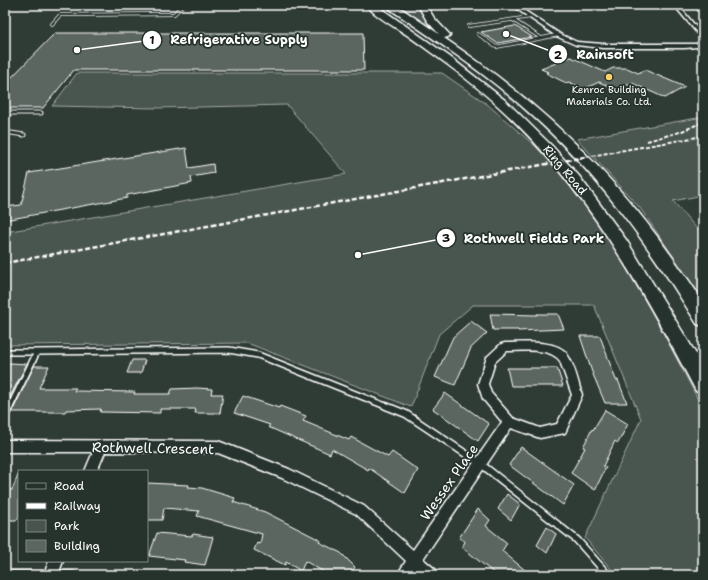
<svg xmlns="http://www.w3.org/2000/svg" width="708" height="580" font-family="'Shantell Sans',sans-serif">
<style>
.green{fill:#4a544f;stroke:#a4aaa7}
.building{fill:#5b6661;stroke:#fff}
.lines{fill:none;stroke-linecap:round;stroke-linejoin:round}
.lane-far3-casing{stroke:#fff;stroke-width:4}
.lane-far2-casing{stroke:#fff;stroke-width:5}
.lane-far1-casing{stroke:#fff;stroke-width:8}
.lane-casing{stroke:#fff;stroke-width:9}
.street-casing{stroke:#fff;stroke-width:3}
.highway-casing{stroke:#fff;stroke-width:3}
.lane-far3{stroke:#26332d;stroke-width:2.5}
.lane-far2{stroke:#26332d;stroke-width:3}
.lane-far1{stroke:#26332d;stroke-width:5}
.lane{stroke:#26332d;stroke-width:6}
.street{fill:#26332d;fill-rule:evenodd}
.highway{fill:#26332d;fill-rule:evenodd}
.rail-far1{stroke:#fff;stroke-width:2;stroke-dasharray:4 2;stroke-linecap:butt}
.rail{stroke:#fff;stroke-width:2.5;stroke-dasharray:5 2.5;stroke-linecap:butt}
.poi-dot{fill:#ffd166;stroke:#26332d;stroke-width:1.5}
.labels{text-anchor:middle;stroke-width:3.5;stroke-linejoin:round;paint-order:stroke}
.far-poi-label{font-size:10px;fill:#fff;stroke:#26332d}
.street-label{font-size:12px;fill:#fff;stroke:#26332d}
.near-street-label{font-size:14px;fill:#fff;stroke:#26332d}
.leader{fill:none;stroke:#fff;stroke-width:1.5}
.callout-dot{fill:#fff;stroke:#26332d;stroke-width:1.5}
.mark-label{font-size:12px;text-anchor:middle;font-weight:bold;fill:#111}
.callout-label{font-size:13px;text-anchor:middle;font-weight:bold;fill:#fff;stroke:#26332d;stroke-width:3.5;stroke-linejoin:round;paint-order:stroke}
</style>
<rect width="100%" height="100%" fill="#2f3b35"/>
<filter id="ink" filterUnits="userSpaceOnUse"><feTurbulence type="fractalNoise" baseFrequency=".025" numOctaves="2"/><feDisplacementMap in="SourceGraphic" scale="8" xChannelSelector="R" yChannelSelector="G"/><feConvolveMatrix kernelMatrix="1 2 1 2 8 2 1 2 1" color-interpolation-filters="sRGB"/></filter>
<g filter="url(#ink)">
<!-- green -->
<path class="green" d="M394,5H417L428,23L436,30L432,31Z
M77,73H442L487,104L535,146L574,186L611,242L649,306L703,409V575H616L585,538L641,419L594,305H473L439,334L411,407L247,343L5,345V232L346,174L287,105L156,108L52,106Z
M703,117V195L673,201L703,236V299L640,208L577,139Z"/>
<!-- building -->
<path class="building" d="M515,26L532,37L497,43L481,32Z
M55,33H363L364,70H74L43,108H5V84Z
M571,57L605,72L613,68H627L638,73L645,70L685,87L665,98L632,83L617,90L599,82L584,89L569,82L566,83L546,73L548,72L541,69Z
M186,148L189,168L213,164L214,173L191,177L192,183L127,195V198L5,220V207L21,205L29,173Z
M490,314L537,315V314H558L564,329L518,331V330H493Z
M471,321L487,333L471,348L455,385L435,377L453,337Z
M580,336H600L616,380H618L627,403H605L592,372Z
M132,360H145L141,373H127Z
M11,363L27,364L5,406V364Z
M34,366H49L39,388H76L74,391L135,392L134,394H170L172,389L197,388L212,389L211,394H223L220,413H195L196,409H160V413L100,412L101,409L66,410L65,412H12Z
M507,368H557L563,386H511Z
M445,393L489,424L478,441L433,409Z
M243,396L279,408L280,406L306,416L303,421L349,440L351,437L388,457L392,452L418,470L405,493L369,468L368,470L332,449L330,454L268,427L270,425L234,413Z
M605,410L628,424L618,443L615,441L603,466L606,467L595,490L571,473L585,448L583,447L592,429L593,430Z
M521,447L574,485L563,505L509,465Z
M19,473V516L17,520H5V490H12Z
M147,483L189,485L188,487L202,488L235,498L233,502L265,512L320,540L319,542L341,553L355,567L353,570L358,575H329L305,561L301,571L286,562L285,565L254,550L257,543L260,544L262,534L197,516L199,511L164,508L162,520H147Z
M507,494L520,504L511,520L498,509Z
M478,509L490,520L486,526L507,543L502,551L531,575H496L462,547L465,542L459,538Z
M547,527L556,534L547,553L537,545Z
M157,533L192,536L193,534L213,537L205,565L184,562L185,560L149,556Z"/>
<g class="lines">
<!-- lane-far3 casing -->
<g class="lane-far3-casing">
<path id="lane-far3" d="M513,20L541,38
M52,24L60,15L174,14L183,5
M469,26L530,17
M478,34L496,47L558,35"/>
</g>
<!-- lane-far2 casing -->
<g class="lane-far2-casing">
<path id="lane-far2" d="M5,113H41
M5,132L24,135"/>
</g>
<!-- lane-far1 casing -->
<g class="lane-far1-casing">
<path id="lane-far1" d="M5,352H37
M10,407L37,352L229,350L258,355L388,407"/>
</g>
<!-- lane casing -->
<g class="lane-casing">
<path id="lane" d="M386,406L406,414L481,464L577,540L608,575
M5,416L10,406
M5,575H73"/>
</g>
<!-- street casing -->
<g class="street-casing">
<path id="street" d="M511,5H516L560,34L577,42L603,44H696L701,41L698,34L674,5H678L702,34L703,44L697,47L685,48H603L576,45L556,36Z
M505,343C521,343 557,339 567,354C575,366 578,382 582,395L565,433L540,438L511,428L423,559L436,570L438,575H421L415,570L412,575H397L406,561L356,514L282,478L218,453L105,452L97,471H85L93,452H5V440L218,441L289,469L364,506L413,550L502,422L483,399L478,384L487,357L501,344ZM507,351C523,351 550,347 560,361L572,395L557,424L540,428L513,418L491,393L488,384L495,362Z
M49,561H63L58,575H44Z"/>
</g>
<!-- highway casing -->
<g class="highway-casing">
<path id="highway" d="M366,5H376L450,57L506,101L552,146L579,176L627,241L690,344L703,366V394L696,391C642,289 585,185 498,106C470,80 439,58 407,35C395,27 375,16 366,5Z
M390,5H396L439,34L427,21L418,5H426L434,18L450,35L448,37L444,38C535,99 615,173 677,264C683,273 702,297 703,305C704,312 703,320 703,326L697,324C649,245 596,171 526,110C484,72 436,41 390,9L389,7Z"/>
</g>
<!-- lane-far3 -->
<use href="#lane-far3" class="lane-far3"/>
<!-- lane-far2 -->
<use href="#lane-far2" class="lane-far2"/>
<!-- lane-far1 -->
<use href="#lane-far1" class="lane-far1"/>
<!-- lane -->
<use href="#lane" class="lane"/>
<!-- street -->
<use href="#street" class="street"/>
<!-- highway -->
<use href="#highway" class="highway"/>
<!-- rail-far1 -->
<path class="rail-far1" d="M647,141L680,132L703,122
M580,158L703,136"/>
<!-- rail -->
<path class="rail" d="M5,263L585,157"/>
</g>
</g>
<!-- markers -->
<circle class="poi-dot" cx="609" cy="77" r="4"/>
<g class="labels">
<!-- far-poi labels -->
<g class="far-poi-label">
<text x="609" y="93">Kenroc Building<tspan x="609" dy="12">Materials Co. Ltd.</tspan></text>
</g>
<!-- street labels -->
<g class="street-label">
<text transform="translate(565 170) rotate(50)" y="4">Ring Road</text>
</g>
<!-- near-street labels -->
<g class="near-street-label">
<text transform="translate(153 448) rotate(1)" y="5">Rothwell Crescent</text>
<text transform="translate(449 482) rotate(-55)" y="5">Wessex Place</text>
</g>
</g>
<!-- callouts -->
<path class="leader" d="M77 50L152 40M506 34L558 54M358 255L446 238"/>
<g class="callout-dot">
<circle cx="77" cy="50" r="4"/>
<circle cx="506" cy="34" r="4"/>
<circle cx="358" cy="255" r="4"/>
<circle cx="152" cy="40" r="10"/>
<circle cx="558" cy="54" r="10"/>
<circle cx="446" cy="238" r="10"/>
</g>
<g class="mark-label">
<text x="152" y="44">1</text>
<text x="558" y="59">2</text>
<text x="446" y="242">3</text>
</g>
<g class="callout-label">
<text x="239" y="44">Refrigerative Supply</text>
<text x="605" y="59">Rainsoft</text>
<text x="534" y="243">Rothwell Fields Park</text>
</g>
<!-- margin -->
<rect width="708" height="580" fill="none" stroke="#26332d" stroke-width="20"/>
<rect x="10" y="10" width="688" height="560" fill="none" stroke="#fff" stroke-width="1.5" filter="url(#ink)"/>
<!-- legend -->
<rect x="18" y="470" width="130" height="92" fill="#26332d" stroke="#7d8581"/>
<rect x="26" y="483" width="20" height="6" fill="#26332d" stroke="#7d8581"/>
<text x="54" y="490" font-size="12" fill="#ffffff">Road</text>
<rect x="26" y="503" width="20" height="6" fill="#ffffff" stroke="#7d8581"/>
<text x="54" y="510" font-size="12" fill="#ffffff">Railway</text>
<rect x="26" y="520" width="20" height="12" fill="#4a544f" stroke="#7d8581"/>
<text x="54" y="530" font-size="12" fill="#ffffff">Park</text>
<rect x="26" y="540" width="20" height="12" fill="#5b6661" stroke="#7d8581"/>
<text x="54" y="550" font-size="12" fill="#ffffff">Building</text>
</svg>
